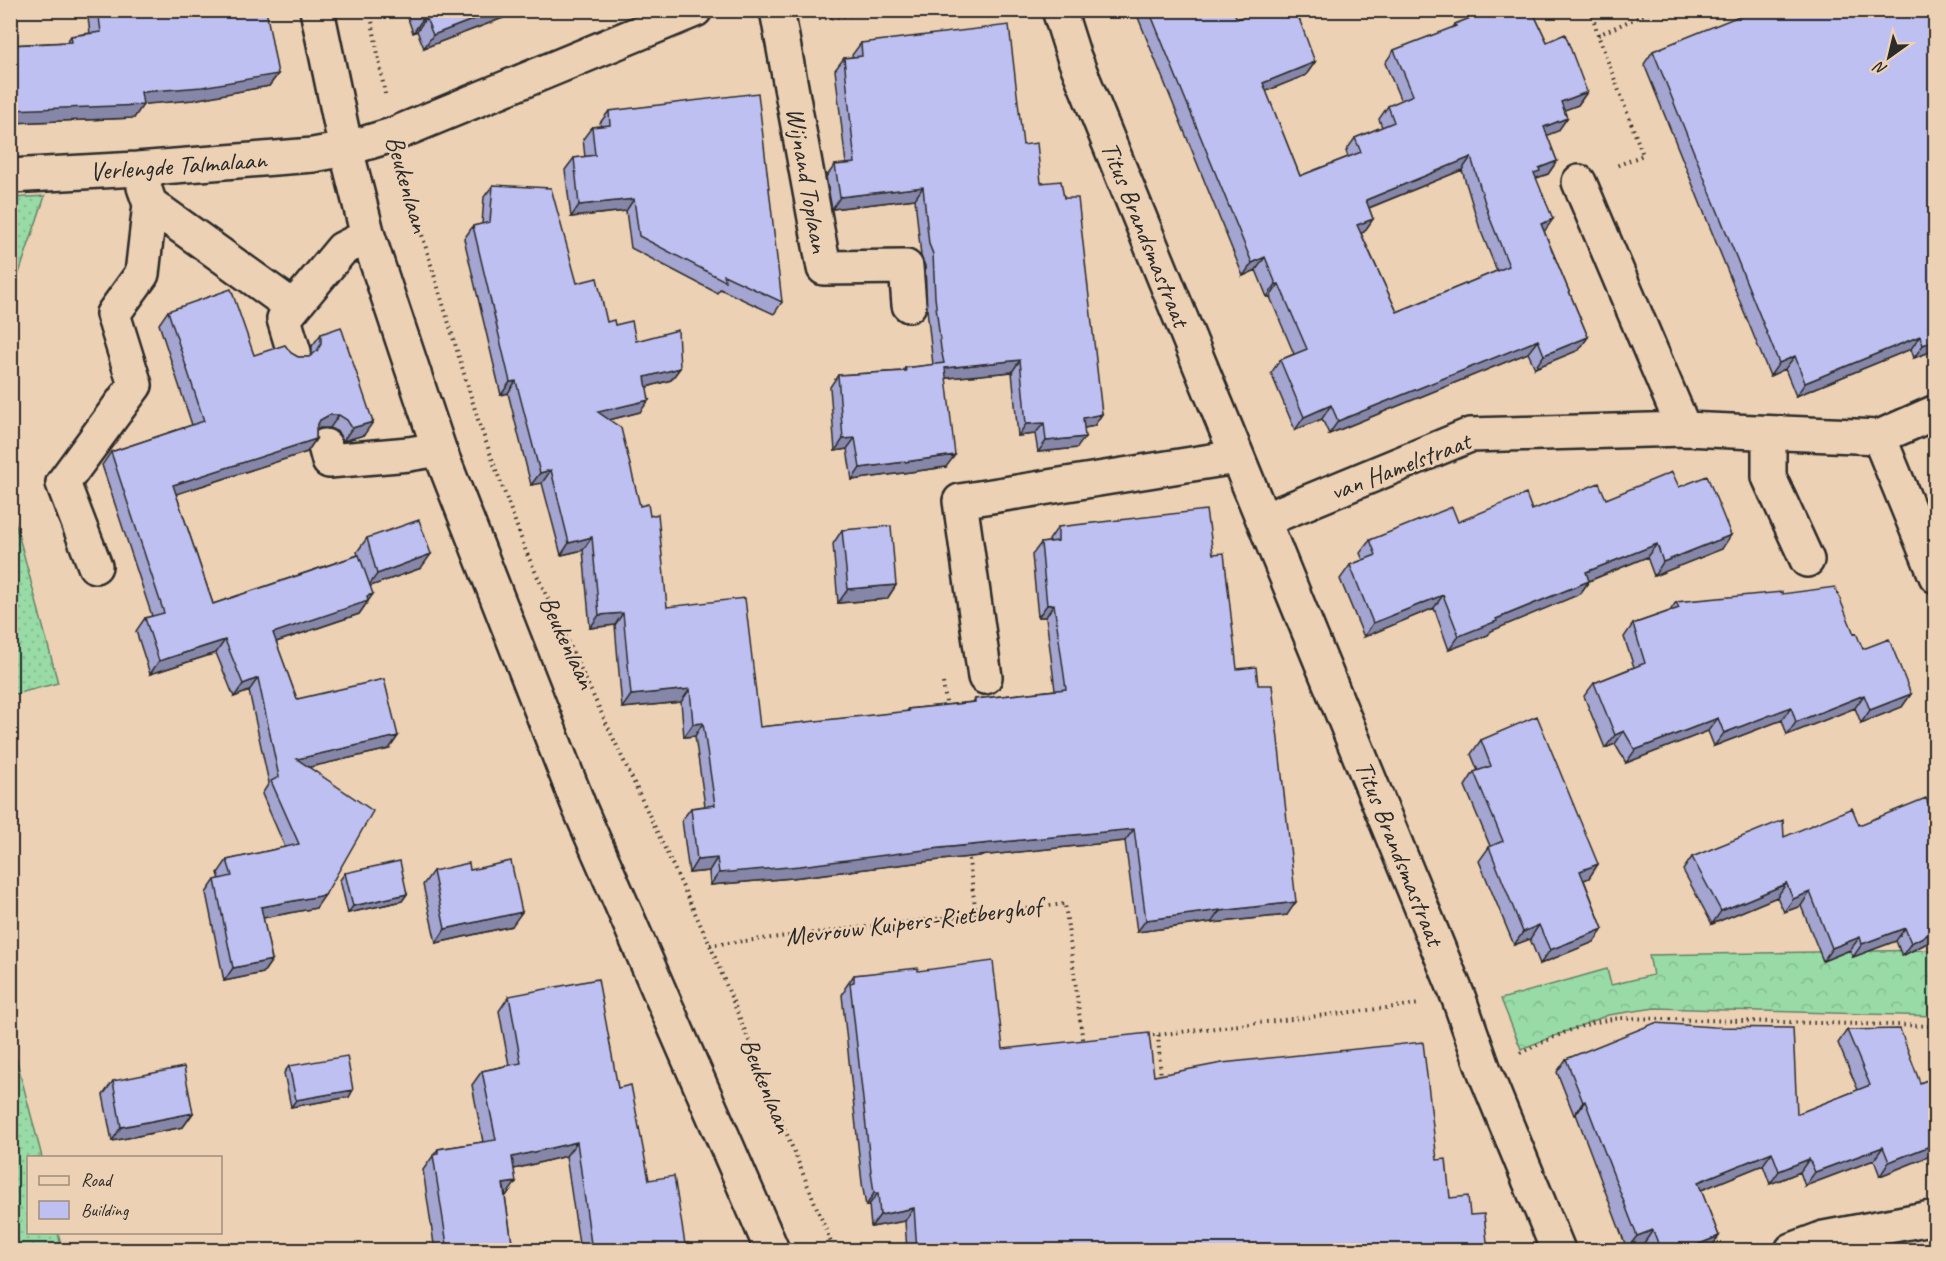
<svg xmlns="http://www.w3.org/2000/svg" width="1946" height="1261" font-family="Caveat,sans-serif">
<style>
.grass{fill:url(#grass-dots);stroke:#628368;stroke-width:1.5}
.forest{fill:url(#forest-crowns);stroke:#628368;stroke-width:1.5}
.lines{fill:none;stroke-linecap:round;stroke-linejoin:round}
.minor-casing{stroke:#2b2b2b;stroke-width:38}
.path{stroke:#2b2b2b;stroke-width:4;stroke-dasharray:1.5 4.5;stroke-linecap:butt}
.minor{stroke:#edd1b4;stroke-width:33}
.wall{fill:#a4a5d0;stroke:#2b2b2b;stroke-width:1.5;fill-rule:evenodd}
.shaded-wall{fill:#8686a9;stroke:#2b2b2b;stroke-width:1.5}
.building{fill:#bfc0f2;stroke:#2b2b2b;stroke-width:1.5;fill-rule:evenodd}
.labels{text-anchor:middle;stroke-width:5;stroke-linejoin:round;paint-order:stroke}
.street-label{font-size:26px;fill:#2b2b2b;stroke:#edd1b4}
</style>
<defs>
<pattern id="grass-dots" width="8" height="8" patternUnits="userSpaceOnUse" patternTransform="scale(1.5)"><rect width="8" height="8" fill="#98dba6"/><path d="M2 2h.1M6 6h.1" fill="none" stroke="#83bc8f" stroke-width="1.8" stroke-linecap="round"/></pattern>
<pattern id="forest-crowns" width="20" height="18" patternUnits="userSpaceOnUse" patternTransform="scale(1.5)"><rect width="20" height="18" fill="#98dba6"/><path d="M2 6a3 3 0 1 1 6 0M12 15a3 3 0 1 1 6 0" fill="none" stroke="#83bc8f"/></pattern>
</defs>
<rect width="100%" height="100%" fill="#edd1b4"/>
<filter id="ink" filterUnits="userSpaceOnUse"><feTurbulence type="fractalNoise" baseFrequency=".0167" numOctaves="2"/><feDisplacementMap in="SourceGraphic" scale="12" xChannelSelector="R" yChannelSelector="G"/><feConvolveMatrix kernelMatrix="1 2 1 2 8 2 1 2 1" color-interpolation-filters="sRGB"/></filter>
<g filter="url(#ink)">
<!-- grass -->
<path class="grass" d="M45,196L11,297V198Z
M10,503L58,683L11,695H10Z
M10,1035L42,1157L28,1158V1232L58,1233L62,1250H11Z"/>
<!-- forest -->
<path class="forest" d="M1935,950V1016L1655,1008L1608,1015L1521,1049L1501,999L1607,969L1611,985L1653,975L1649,955Z"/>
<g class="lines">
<!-- minor casing -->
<g class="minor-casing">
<path id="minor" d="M317,10L346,149L368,236L439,449L580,809L772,1250
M777,10L824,268L906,267L909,305
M1059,10L1074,57L1459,999L1484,1070L1558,1250
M10,176L137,169L313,155L346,149L392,135L695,10
M1579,182L1684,429
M144,187L150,204L293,307
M294,352L284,319L342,249L368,236
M1769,433V477L1807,560
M1879,437L1936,576
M325,446L329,461L409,454L439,449
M1264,520L1470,435L1684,429L1879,437L1936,412
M95,566L63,483L135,385L113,314L142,274L150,204
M985,677L960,501L1236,457
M1792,1250L1824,1238L1936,1217"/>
</g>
<!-- path -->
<path class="path" d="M370,10L385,94
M1591,10L1598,35L1643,155L1616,166
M819,19L893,10
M1598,35L1654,10
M403,172L479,423L527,554L710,945L834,1250
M943,683L947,709
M968,853L976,914
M710,945L1065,904L1083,1043
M1158,1035L1161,1079
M1147,1036L1420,1004
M1520,1053C1555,1037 1585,1020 1624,1018L1936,1026"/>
<!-- minor -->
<use href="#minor" class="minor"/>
</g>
<!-- wall -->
<path class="wall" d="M87,10H211L278,74L269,86L193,100L143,104L134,118L10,123V45L67,42L71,36L90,33Z
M405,10H524L424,48L417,31L413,33Z
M1135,10H1233L1237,19L1315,62L1306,75L1266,91L1300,176L1348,157L1346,151L1355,138L1382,127L1379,119L1388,106L1401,101L1385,63L1394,50L1453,28L1455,24L1471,18L1476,10H1532L1547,42L1587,92L1578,105L1564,110L1567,118L1558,131L1547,135L1557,161L1548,174L1536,178L1544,231L1588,337L1579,350L1535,368L1528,353L1329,434L1322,419L1295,430L1271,373L1280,360L1294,354L1270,297H1267L1256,270L1243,276ZM1462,170L1480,229L1497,271L1397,312L1361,233L1364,232L1373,219L1369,208Z
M1785,15L1935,26V350L1914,358L1911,349L1796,396L1785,369L1770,376L1644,64L1653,51Z
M861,43L1023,145L1041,183L1064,198L1102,414L1094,426L1084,428L1077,448L1038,452L1035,434L1018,436L1012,372L946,378V467L852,480L847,449L835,451L830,387L838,375L903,371L905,368L933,365L927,309L925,266L921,256L915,199L832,209L826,177L835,165L846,164L835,70L844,58L853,57L852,55Z
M609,111L782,302L774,314L720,289L717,293L631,248L626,211L571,217L565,170L574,158L585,157L583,139L592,127L601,126L600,123Z
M493,185L577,283L607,322L615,325L636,341L680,368L671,380L647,387L640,412L609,420L640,506L667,607L760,727L907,712L908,709L973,702L975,699L1055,690L1046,617H1038L1032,555L1041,543L1049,542V540L1058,527L1213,554L1287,915L1212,923V922L1137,932L1125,841L931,861L792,878L710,885L709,871L689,873L682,820L691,808L705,806L695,736L684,737L681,702L622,708L615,625L590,628L583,550L561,555L542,483L531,485L508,393L501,395L464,239L473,226L482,224L484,197Z
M168,311L254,355L291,353L298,357H309L312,355V346L321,334L364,435L343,441L338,432L330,428H320L316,430V439L307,452L176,494L213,604L358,555L357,552L367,538L421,568L370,586L368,601L359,614L276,642L297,699L398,736L389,749L309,767L316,908L263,918L272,960L263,973L224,981L206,893L215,880L220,879L218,873L227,860L285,847L262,794L269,783L249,691L234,697L216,653L150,674L136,631L145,618L152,616L102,465L111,452L192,425L159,324Z
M1679,487L1722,549L1654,576L1647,557L1589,581L1580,594L1491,631L1488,635L1449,650L1434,608L1364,637L1340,579L1350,565L1363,560L1360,553L1370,540L1458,522Z
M842,530L896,585L887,599L838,603L833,544Z
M1782,594L1854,634L1863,649L1911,694L1902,707L1861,723L1855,708L1787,735L1782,720L1714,746L1708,731L1626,763L1615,744L1605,748L1584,696L1594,683L1634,667L1624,637L1633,624L1670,611L1676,602Z
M1481,740L1598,864L1589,878L1584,880L1603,929L1594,942L1540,964L1530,939L1514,945L1479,861L1490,846L1465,786L1474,772L1478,771L1471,754Z
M1859,825L1935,939L1902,956L1896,941L1853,957L1850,950L1823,961L1801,906L1784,912L1777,897L1712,924L1683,870L1692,857L1784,837Z
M470,870L512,926L436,943L423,885L433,871Z
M345,873L407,894L402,901L348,913L340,880Z
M918,971L1003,1049L1154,1076L1437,1160L1450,1198L1470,1215L1488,1251H907L905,1221L871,1227L869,1205L866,1206L862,1183L842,995L845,990V988L854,975Z
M509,996L618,1088L649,1180L685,1244L689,1248L697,1251H580L566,1156L514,1169L505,1196L512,1243L507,1251H435L423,1170L438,1149L483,1142L472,1085L482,1071L509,1065L499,1011Z
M1847,1030L1920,1083L1935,1077V1154L1880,1176L1874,1160L1805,1186L1800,1172L1770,1184L1763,1165L1701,1190L1719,1236L1710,1249L1707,1251H1647L1644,1243L1627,1249L1576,1114L1574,1115L1557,1072L1566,1059L1797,1114L1858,1090L1838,1043Z
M289,1066L353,1090L349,1097L291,1107L284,1073Z
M113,1081L193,1113L183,1127L112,1141L103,1095Z"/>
<!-- shaded-wall -->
<path class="shaded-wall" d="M498,10H524L424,48L433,35Z
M426,18L417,31L413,33L422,20Z
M1315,62L1306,75L1254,96L1263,83Z
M278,74L269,86L193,100L136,105H143L134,118L10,123V110Z
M1587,92L1578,105L1552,115L1561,102Z
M1567,118L1558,131L1535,140L1544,127Z
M1471,157L1462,170L1356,213L1366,200Z
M1557,161L1548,174L1534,179V173L1539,168Z
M923,187L915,199L832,209L840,197Z
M634,199L626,211L571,217L579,205Z
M1373,219L1364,232L1348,238L1357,225Z
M1553,219L1544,232L1541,224Z
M1265,257L1256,270L1243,276L1252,263Z
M1276,284H1279L1270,297H1267Z
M1920,336L1911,349L1796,396L1805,383Z
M1588,337L1579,350L1535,368L1544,355Z
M1538,340L1528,353L1329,434L1338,421Z
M1935,340V350L1914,358L1923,345Z
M1795,356L1785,369L1770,376L1779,363Z
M1020,360L1012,372L937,379L945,368Z
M680,368L671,380L636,390L645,377Z
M516,381L508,393L501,395L510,382Z
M649,400L640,412L589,425L598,412Z
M1331,405L1322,419L1295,430L1304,417Z
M1102,414L1094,426L1075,430L1083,418Z
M329,415H339L330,428H320L311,433L320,420Z
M373,422L364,435L343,441L352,428Z
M1044,423L1035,434L1018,436L1026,424Z
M1085,437L1077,448L1038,452L1046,441Z
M855,438L847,449L835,451L843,439Z
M316,439L307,452L164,498L173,485Z
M955,455L946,467L852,480L860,468Z
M551,470L542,483L531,485L540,473Z
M1731,535L1722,549L1654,576L1663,562Z
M592,537L583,550L561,555L569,543Z
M1657,544L1647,557L1576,586L1586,572Z
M431,554L421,568L368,587L377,574Z
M1589,581L1580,594L1491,631L1488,635L1449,650L1459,636L1496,619Z
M896,585L887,599L838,603L848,589Z
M373,594L359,614L264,646L273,633Z
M1443,595L1434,608L1364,637L1373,623Z
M1054,604L1046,617H1038L1047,605Z
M623,613L615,625L590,628L599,615Z
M225,640L216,653L150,674L159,661Z
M258,678L249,691L234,697L243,684Z
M690,689L681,702L622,708L631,695Z
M1911,694L1902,707L1861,723L1870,710Z
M1864,695L1855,708L1787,735L1796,722Z
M1791,707L1782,720L1714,746L1724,733Z
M1718,718L1708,731L1626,763L1635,750Z
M703,723L695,736L684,737L693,724Z
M1624,731L1615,744L1605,748L1615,735Z
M398,736L389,749L288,772L297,759Z
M1134,829L1125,841L931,861L792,878L710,885L719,873L940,848Z
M717,858L709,871L689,873L697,860Z
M1598,864L1589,878L1571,885L1580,871Z
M1786,884L1777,897L1712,924L1721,911Z
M1810,892L1801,906L1784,912L1793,899Z
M407,894L402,901L348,913L353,906Z
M325,895L316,908L252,920L261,907Z
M1296,902L1287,915L1212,923L1220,911Z
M1220,910L1212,922L1137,932L1146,920Z
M522,912L512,926L436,943L445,929Z
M1539,925L1530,939L1514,945L1523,932Z
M1905,928L1896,941L1853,957L1862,944Z
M1603,929L1594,942L1540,964L1550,950Z
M1935,931V939L1902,956L1911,943Z
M1860,937L1850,950L1823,961L1832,948Z
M272,960L263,973L224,981L233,968Z
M353,1090L349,1097L291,1107L296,1100Z
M1585,1101L1576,1114L1574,1115L1583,1102Z
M193,1113L183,1127L112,1141L121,1127Z
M577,1142L566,1156L502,1172L512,1157Z
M1935,1144V1154L1880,1176L1889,1162Z
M1883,1147L1874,1160L1805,1186L1815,1172Z
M1772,1152L1763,1165L1689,1195L1698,1182Z
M1809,1159L1800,1172L1770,1184L1779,1171Z
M516,1182L506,1196L503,1184Z
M874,1193H878L869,1205L866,1206Z
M914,1208L905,1221L871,1227L880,1215Z
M1653,1230L1644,1243L1627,1249L1637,1236Z
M1719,1236L1710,1249L1707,1251H1682Z
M512,1243L507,1251H464Z"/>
<!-- building -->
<path class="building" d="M98,10H211L213,12L218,10H266L278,74L202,87L141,92L143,105L10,110V45L72,42L71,36L101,32Z
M419,10H498L433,35L426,18L422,20Z
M1149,10H1233L1237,19L1261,10H1296L1315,62L1263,83L1300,176L1361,152L1355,138L1394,122L1388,106L1413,95L1394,50L1456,26L1455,24L1483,13L1482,10H1532L1547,42L1565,34L1587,92L1561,102L1567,118L1544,127L1557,161L1539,168L1540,171L1534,173L1553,219L1541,224L1588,337L1544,355L1538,340L1338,421L1331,405L1304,417L1280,360L1307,349L1279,284H1276L1265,257L1252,263ZM1471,157L1489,216L1509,266L1397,312L1357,225L1373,219L1366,200Z
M1754,10H1784L1785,15L1796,10H1929L1935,26V340L1923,345L1920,336L1805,383L1795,356L1779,363L1653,51Z
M1009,25L1023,145L1037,143L1041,183L1061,181L1064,198H1078L1102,414L1083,418L1085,437L1046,441L1044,423L1026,424L1020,360L945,368L955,455L860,468L855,438L843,439L838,375L906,371L905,368L944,363L941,349L935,297L933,254L929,244L923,187L840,197L835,165L855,163L844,58L862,56L861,43Z
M758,93L782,302L724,275L725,281L639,236L634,199L579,205L574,158L595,155L592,127L610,125L609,111Z
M493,185L551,188L577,283L597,278L607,322L614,320L615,325L632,321L636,341L678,330L680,368L645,377L649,400L598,412L621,428L640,506L648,504L650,516L658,514L667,607L745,598L760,727L909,711L908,709L975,702V699L1066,689L1054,604L1047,605L1041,543L1058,541V527L1206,510L1208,524H1209L1213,554L1224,553L1237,669L1256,667L1258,685H1272L1296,902L1220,911V910L1146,920L1134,829L940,848L800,866L719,873L717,858L697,860L691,808L715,805L703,723L693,724L690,689L631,695L623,613L599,615L592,537L569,543L551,470L540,473L516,381L510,382L473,226L490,222Z
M231,289L254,355L285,345L291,353L298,357H309L317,351L321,344V334L341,327L373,422L352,428L347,420L339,415H329L320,420L316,428V439L173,485L213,604L359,555L373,594L367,596L368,601L273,633L297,699L384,679L398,736L297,759L373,811L325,895L261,907L272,960L233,968L215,880L232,876L227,860L299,844L271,781L279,777L258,678L243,684L225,640L159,661L145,618L164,613L111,452L204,421L168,311Z
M1672,472L1679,487L1707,476L1731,535L1663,562L1657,544L1586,572L1589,581L1496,619L1497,621L1459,636L1443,595L1373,623L1350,565L1376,555L1370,540L1452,507L1458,522L1526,494L1532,510L1599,483L1606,499Z
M419,520L431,554L377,574L367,538Z
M891,526L896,585L848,589L842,530Z
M1835,587L1854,634L1856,633L1863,649L1889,639L1911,694L1870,710L1864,695L1796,722L1791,707L1724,733L1718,718L1635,750L1624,731L1615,735L1594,683L1645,663L1633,624L1679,608L1676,602L1782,592V594Z
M1537,716L1598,864L1580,871L1603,929L1550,950L1539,925L1523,932L1489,847L1503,841L1474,772L1491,766L1481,740Z
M1926,798L1933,815L1935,814V931L1911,943L1905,928L1862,944L1860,937L1832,948L1810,892L1793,899L1786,882V884L1721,911L1692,857L1783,820L1784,837L1852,808L1859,825Z
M400,861L407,894L353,906L345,873Z
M511,861L522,912L445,929L433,871L469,863L470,870Z
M993,961L1003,1049L1149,1033L1154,1076L1222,1063L1423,1042L1437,1160L1446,1159L1450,1198L1468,1196L1470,1215L1484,1214L1488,1251H917L914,1208L880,1215L878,1193H874L871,1171L850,983L854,982V975L918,968V971Z
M598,979L618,1088L631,1085L649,1180L674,1176L685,1244L688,1243L689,1248L696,1247L697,1251H592L577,1142L512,1157L516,1182L503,1184L512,1243L464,1251H448L433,1155L438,1154V1149L496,1140L482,1071L521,1063L509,996Z
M1655,1023L1714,1027L1793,1028L1797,1114L1870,1085L1847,1030L1900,1029L1920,1083L1935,1077V1144L1889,1162L1883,1147L1815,1172L1809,1159L1779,1171L1772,1152L1698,1182L1719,1236L1682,1251H1661L1653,1230L1637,1236L1585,1101L1583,1102L1566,1059Z
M347,1056L353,1090L296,1100L289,1066Z
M184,1067L193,1113L121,1127L113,1081Z"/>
</g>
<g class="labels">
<!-- street labels -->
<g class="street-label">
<text transform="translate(178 165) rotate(-4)" y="9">Verlengde Talmalaan</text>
<text transform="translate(808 180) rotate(80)" y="9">Wijnand Toplaan</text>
<text transform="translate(408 184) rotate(74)" y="9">Beukenlaan</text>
<text transform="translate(1146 234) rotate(68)" y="9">Titus Brandsmastraat</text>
<text transform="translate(1400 466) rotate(-21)" y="9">van Hamelstraat</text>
<text transform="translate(568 642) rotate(65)" y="9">Beukenlaan</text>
<text transform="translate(1400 853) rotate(68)" y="9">Titus Brandsmastraat</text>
<text transform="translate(913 921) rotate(-7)" y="9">Mevrouw Kuipers-Rietberghof</text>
<text transform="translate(767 1085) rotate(68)" y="9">Beukenlaan</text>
</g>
</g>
<!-- margin -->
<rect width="1946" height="1261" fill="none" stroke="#edd1b4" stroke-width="36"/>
<rect x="18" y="18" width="1910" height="1225" fill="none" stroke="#2b2b2b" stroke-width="2" filter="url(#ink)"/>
<!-- legend -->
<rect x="27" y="1156" width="195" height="78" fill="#edd1b4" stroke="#9f8f7d" stroke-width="1.5"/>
<rect x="39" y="1176" width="30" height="9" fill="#edd1b4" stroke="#9f8f7d" stroke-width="1.5"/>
<text x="81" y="1186" font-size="18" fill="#2b2b2b">Road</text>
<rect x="39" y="1201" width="30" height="18" fill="#bfc0f2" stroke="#9f8f7d" stroke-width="1.5"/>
<text x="81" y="1216" font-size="18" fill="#2b2b2b">Building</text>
<!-- north arrow -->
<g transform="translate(1889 57) rotate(214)" stroke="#edd1b4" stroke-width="4.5" paint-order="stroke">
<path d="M0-4.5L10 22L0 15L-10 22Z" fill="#2b2b2b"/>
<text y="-9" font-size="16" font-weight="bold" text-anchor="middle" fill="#2b2b2b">N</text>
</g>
</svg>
